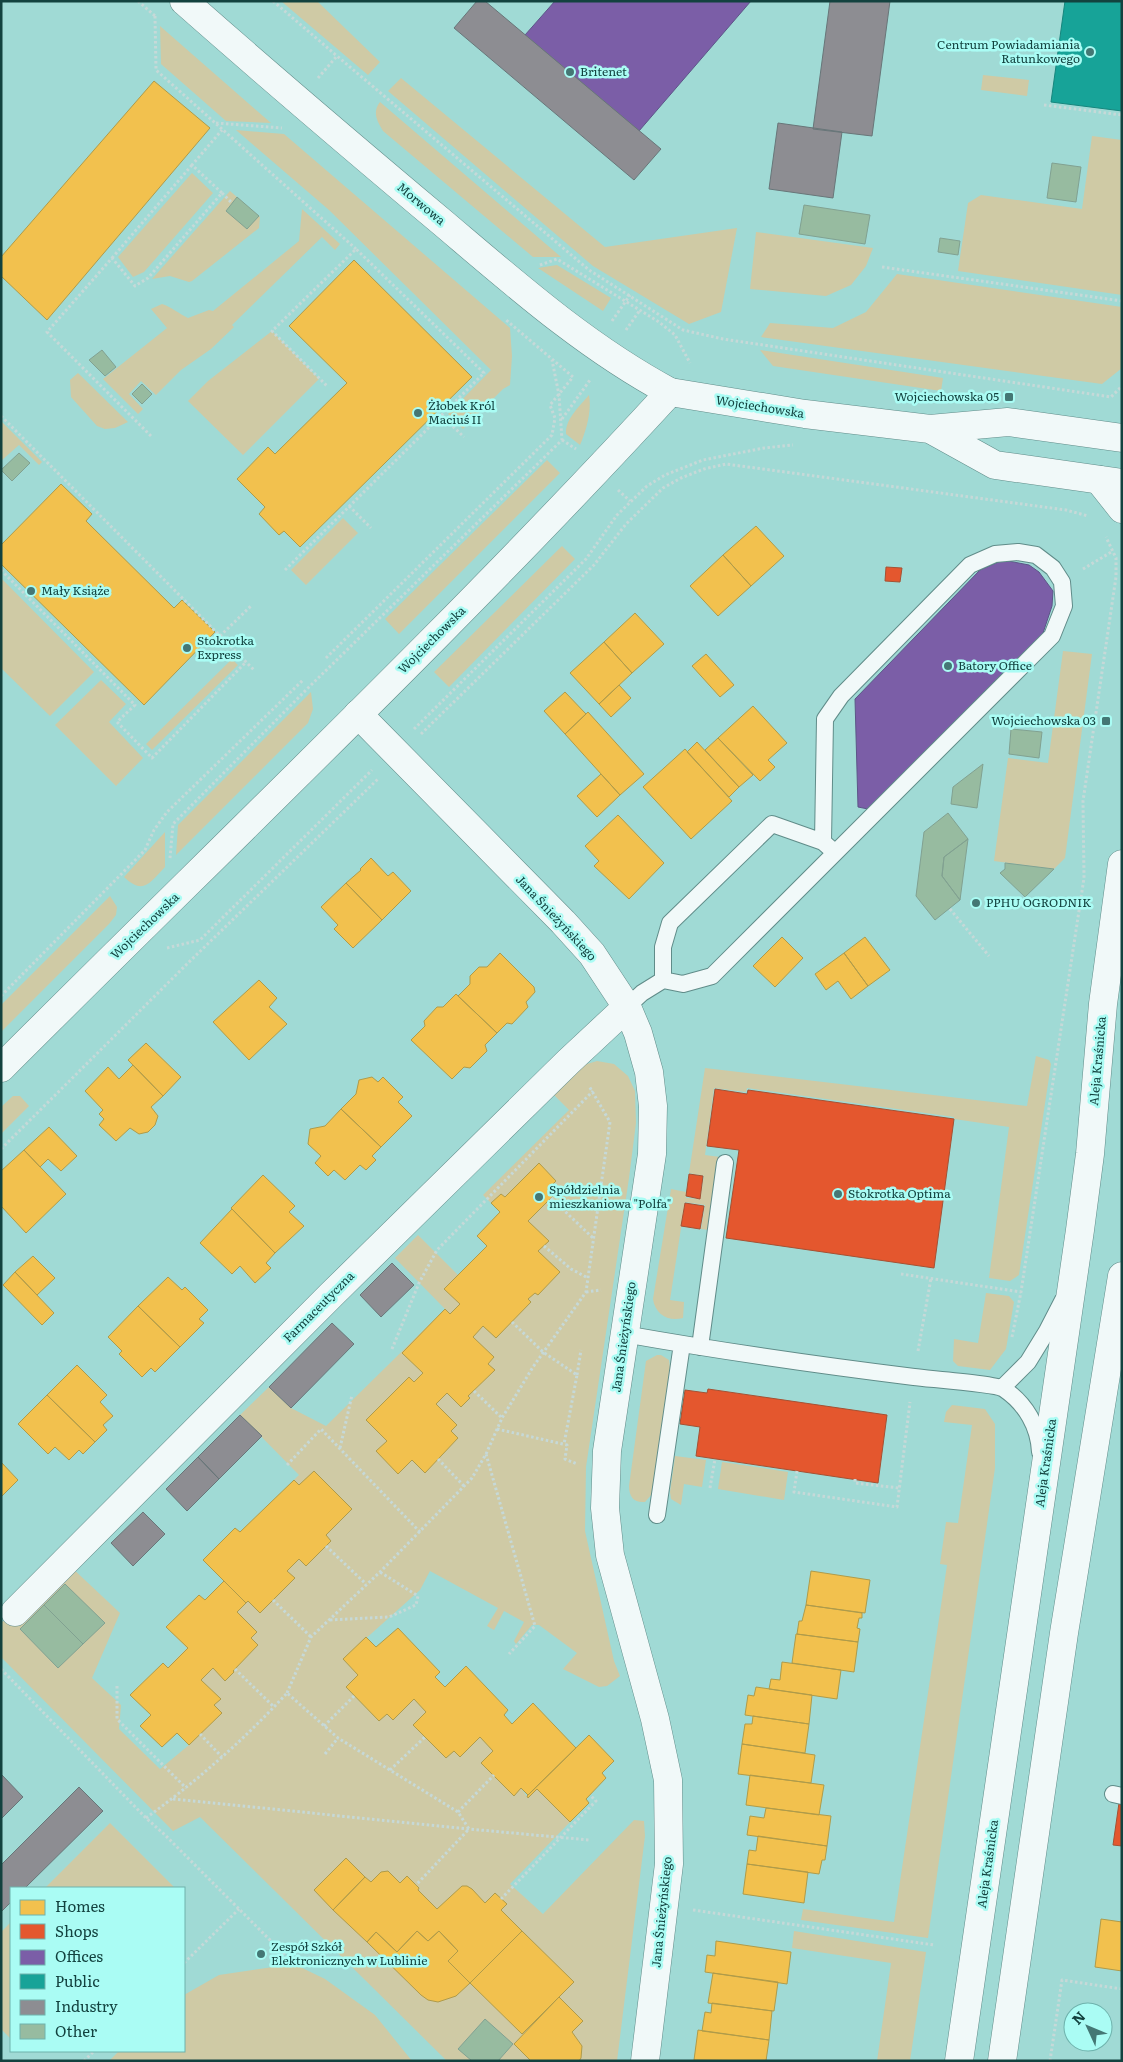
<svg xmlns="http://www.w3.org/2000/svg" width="1123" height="2062" font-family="Literata,serif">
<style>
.green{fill:#cfcaa5}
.homes{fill:#f2c14e;stroke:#af9b4a}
.shops{fill:#e4572e;stroke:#a55133}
.offices{fill:#7b5ea7;stroke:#5c5688}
.public{fill:#17a398;stroke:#16867d}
.industry{fill:#8d8d92;stroke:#687679}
.building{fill:#97bba0;stroke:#81a191}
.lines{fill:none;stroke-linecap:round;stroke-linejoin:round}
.service-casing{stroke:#608c89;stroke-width:18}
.minor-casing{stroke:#608c89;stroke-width:29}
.tertiary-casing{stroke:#608c89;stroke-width:29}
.secondary-casing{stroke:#608c89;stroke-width:29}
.path{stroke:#c6d9d8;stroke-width:3;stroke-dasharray:2.5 2.5;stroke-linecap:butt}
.service{stroke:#f1f9f9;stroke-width:16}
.minor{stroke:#f1f9f9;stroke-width:28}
.tertiary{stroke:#f1f9f9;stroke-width:28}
.secondary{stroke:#f1f9f9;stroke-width:28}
.poi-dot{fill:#447774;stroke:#aafcf4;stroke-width:2}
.labels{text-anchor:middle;stroke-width:5;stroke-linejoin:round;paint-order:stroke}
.poi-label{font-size:12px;fill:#13423f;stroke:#aafcf4;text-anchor:start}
.street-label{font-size:12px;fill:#13423f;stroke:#aafcf4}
</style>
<rect width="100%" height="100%" fill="#a0dad5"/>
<!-- green -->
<path class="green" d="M281,1H317L380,62L368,75Z
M160,26L271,123L226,121L161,64Z
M983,75L1029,80L1027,96L981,90Z
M401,78L605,247L737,228L721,312L689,324L593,266L388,91Z
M380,102L561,257H533L383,131C377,121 372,112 380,102Z
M236,130L284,134L510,328L512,356L510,385L503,389L463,429L448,414L491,370L329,210Z
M1092,136L1122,140V295L958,271L968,203L981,195L1082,209Z
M192,173L213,193L144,272L133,277L118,257Z
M230,191L260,217L259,228L192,281L189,282L170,276L152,279Z
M302,209L340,244L335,250L322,237L232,325L234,327L211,349L181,370L156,395L141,381L129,394L143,409L138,414L103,379L167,328L151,309L162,304C172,307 179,314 188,318L209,310L213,311L299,241Z
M756,232L873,248L866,266L851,285L826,296L750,289Z
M557,265L611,298L603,311L538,268Z
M897,274L1122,307V368L1102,384L761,337L770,323L833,328L866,312Z
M272,331L319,379L243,455L188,401L208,381Z
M760,350L943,378L941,391L773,366Z
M78,373L128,422L115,428L105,429L97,426L71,397L70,380Z
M589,395C592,411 586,431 580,445L566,434C565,419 580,406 589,395Z
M1,421L42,462L39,465L19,445L1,461Z
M547,460L560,473L399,634L385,619Z
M343,518L358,533L306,585L291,570Z
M562,546L575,559L449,687L434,672Z
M1,578L94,672L50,716L1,668Z
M1063,651L1092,654L1065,858L1054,869L994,861L1008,758L1048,763Z
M232,659L238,665L152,750L146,744Z
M101,680L126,704L109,722L143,758L116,786L55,725Z
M311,692L313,709L308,723L176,855L178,825Z
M165,832V867C150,882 144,896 124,877Z
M110,896L117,907L116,915L109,924L1,1032V1005Z
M1036,1056L1049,1060L1051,1064L1019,1275L1010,1281L989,1278L1009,1127L954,1119V1117L747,1088L746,1092L714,1088L705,1155L720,1157L709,1230L701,1229L705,1205L685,1202L670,1300L684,1302L683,1318C668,1322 655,1314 653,1299L671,1189L686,1192V1198L700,1199L704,1176L689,1173L705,1068L1027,1106Z
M597,1061L614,1064L628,1076L635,1091L636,1123L629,1178L586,1467L585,1531L614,1661L620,1676L607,1686L599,1687L563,1669L577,1653L539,1625H532L516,1644L514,1641L524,1622L504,1611L494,1630L487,1626L498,1608L430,1571L420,1590L343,1659L358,1675L346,1687L379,1721L387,1714L393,1720L414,1699L426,1712L413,1725L446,1758L454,1751L460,1757L480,1737L493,1751L481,1763L513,1795L521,1788L528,1798L537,1789L570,1822L510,1884L543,1914L634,1820L644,1821L645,1836L617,2061H447L200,1817L173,1831L1,1657V1622L19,1616L70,1566L120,1613L92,1678L121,1705L119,1729L160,1769L189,1745L177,1733L162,1747L140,1726L151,1715L130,1695L163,1663L168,1667L187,1648L166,1627L199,1595L205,1600L224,1581L203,1560L235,1528L241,1532L299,1475L240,1415L269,1387L291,1408L326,1426L445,1309L395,1258L418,1235L458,1275L487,1246L500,1212L483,1195L569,1110L553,1094L580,1066Z
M13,1096H20L29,1106L1,1134V1107Z
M986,1293L1009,1296L1014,1302L1006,1349L990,1370L958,1366L953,1361L954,1339L978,1343Z
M657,1355H661L669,1360L670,1368L652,1494L645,1502C634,1503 629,1497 629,1486L646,1361Z
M952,1405L985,1409L995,1424V1468L928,1938L801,1920L803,1909L894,1922L947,1565L940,1564L946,1522L958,1523L972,1425L944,1422L946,1412Z
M675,1456L706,1460L702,1487L684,1484L681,1505L671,1499L670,1492Z
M722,1462L788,1472L784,1500L718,1489Z
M110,1823L175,1888H45Z
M11,1922V2039L1,2029V1932Z
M794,1931L926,1952L910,2061H877L891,1963L792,1948Z
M294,1964L325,1979L375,2015L412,2061H109L119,2051H184V1995L219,1975Z"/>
<!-- homes -->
<path class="homes" d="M154,81L210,128L47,320L1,276V257Z
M354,260L472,377L300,547L284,531L279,535L259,514L265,507L237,479L268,447L275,454L347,383L289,326Z
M61,484L92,514L86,521L174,608L182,600L215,632L144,705L1,564V545Z
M756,526L784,556L751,586L723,555Z
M723,555L751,586L718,616L690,586Z
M635,613L664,644L632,673L604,642Z
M604,642L632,673L599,704L570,673Z
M706,654L734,685L720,697L692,666Z
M619,685L631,698L611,717L599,704Z
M565,692L586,714L565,734L544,711Z
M753,706L787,743L768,760L775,767L760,781L718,738Z
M588,712L644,774L620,795L565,734Z
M718,738L753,775L739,787L705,750Z
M697,742L739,787L729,797L687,752Z
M685,749L732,801L691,839L643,787Z
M601,774L620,795L597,817L577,796Z
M618,815L664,863L629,899L594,866L599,861L585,846Z
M371,858L388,876L393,872L411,891L382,920L346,883L361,870L360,869Z
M346,883L382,920L353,948L334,929L338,925L321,907Z
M782,937L803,958L775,987L753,966Z
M865,937L890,970L868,986L844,953Z
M500,953L534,987L535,992L526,1002L528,1007L512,1024L507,1023L497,1033L458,996L470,984V976L479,967H487Z
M844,953L868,986L851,999L838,981L826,990L815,974Z
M259,980L277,998L269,1007L287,1024L249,1060L213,1022Z
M456,994L497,1033L485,1045L487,1051L470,1068L464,1067L452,1079L411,1040L425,1026L424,1021L437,1007H443Z
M146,1043L181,1077L163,1096L128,1060Z
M133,1065L163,1096L151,1107L158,1116L155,1125L148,1132L139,1134L130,1128L116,1141L99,1125L104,1119L99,1114L103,1110L85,1091L108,1067L119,1079Z
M372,1077L378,1082L383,1077L403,1097L398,1102L412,1116L381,1147L341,1109L356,1094L359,1080Z
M341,1109L381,1147L372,1156L376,1160L366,1170L360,1165L345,1180L334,1170L328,1176L315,1163L321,1156L308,1144L310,1129L325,1126Z
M49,1127L77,1156L61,1171L48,1159L40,1167L24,1150Z
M24,1150L66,1194L26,1233L1,1206V1171Z
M539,1163L556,1181L549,1188L555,1194L528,1221L549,1241L538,1251L560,1272L538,1295L535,1293L528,1299L531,1302L496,1338L483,1326L473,1337L494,1357L488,1364L495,1370L468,1396L470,1398L461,1407L447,1393L436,1404L457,1425L451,1431L458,1438L425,1473L412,1460L398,1474L376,1451L387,1441L366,1420L409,1377L414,1382L423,1373L402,1353L445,1309L450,1314L460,1304L444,1289L487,1246L477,1236L500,1212L491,1203L501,1194L505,1197Z
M263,1175L295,1206L289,1212L304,1226L275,1253L231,1208Z
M232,1209L275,1253L266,1263L271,1268L255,1283L240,1266L232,1274L200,1243Z
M33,1256L55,1278L37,1295L15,1272Z
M15,1272L54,1313L42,1325L3,1285Z
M168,1277L182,1290L185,1287L208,1310L199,1319L204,1323L180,1347L138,1306Z
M138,1306L180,1347L155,1372L151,1368L142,1377L119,1354L122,1351L108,1337Z
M77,1365L107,1395L100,1402L113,1416L103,1425L107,1430L95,1442L47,1395Z
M47,1395L95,1442L83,1454L79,1450L69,1460L55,1447L48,1454L18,1424Z
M1,1462L18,1480L1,1497Z
M314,1471L352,1509L326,1535L331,1541L306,1566L299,1559L287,1571L295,1578L260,1613L248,1601L246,1603L203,1560L235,1528L240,1532L294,1480L299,1485Z
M811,1571L870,1580L865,1613L806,1605Z
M224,1581L246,1603L237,1612L257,1632L251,1638L258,1645L233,1671L234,1672L225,1681L213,1668L201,1680L221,1699L214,1705L222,1713L189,1745L177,1733L162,1747L140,1726L151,1715L130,1695L163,1663L168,1668L188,1648L166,1627L199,1595L205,1600Z
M806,1605L862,1613V1618H859L857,1628L860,1629L858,1642L797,1634L799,1621H802Z
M398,1628L440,1672L435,1677L445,1687L466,1666L508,1710L504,1715L512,1724L533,1703L576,1748L528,1795L521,1788L514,1796L481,1763L493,1751L480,1737L460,1757L454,1751L446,1758L413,1725L426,1712L414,1699L393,1720L387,1714L379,1721L346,1687L358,1675L343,1659L366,1637L376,1647Z
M796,1634L858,1642L854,1672L792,1663Z
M782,1662L841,1670L837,1699L769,1689L771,1679L780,1680Z
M756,1687L812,1695L809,1724L745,1715L748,1695L754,1696Z
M753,1716L809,1724L805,1753L742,1744L745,1724H752Z
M589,1735L614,1761L602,1773L606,1778L586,1799L589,1803L570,1822L537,1789L528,1798L527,1796Z
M742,1744L815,1755L811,1783L738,1774Z
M750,1775L824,1785L819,1815L746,1805Z
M766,1808L831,1816L827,1846L747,1835L750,1816L764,1818Z
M758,1836L827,1846L825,1860H822L819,1874L747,1864L749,1850L756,1851Z
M346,1858L365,1877L333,1910L314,1890Z
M747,1864L808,1872L804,1903L743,1894Z
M388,1871L400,1883L407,1876L419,1888L418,1890L437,1909L462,1886H467L472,1889L485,1903L495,1893L507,1904L501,1910L522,1931L470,1983L448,1961L458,1951L439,1931L428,1941L417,1931L397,1952L376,1932L367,1942L333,1910L365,1877L371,1882L381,1872Z
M1101,1919L1122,1922V1971L1095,1967Z
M417,1931L428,1941L439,1931L458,1951L448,1961L470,1983L456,1996L438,2002L428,2000L421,1995L367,1942L376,1932L397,1952Z
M522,1931L574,1982L522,2034L470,1983Z
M716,1941L791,1952L787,1984L705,1972L707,1955L715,1956Z
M713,1973L778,1982L774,2011L708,2003Z
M559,1997L583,2021L572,2032L582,2046L581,2058L579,2061H531L514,2044Z
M712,2003L772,2011L769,2040L702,2031L705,2012L711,2013Z
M698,2030L769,2040L766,2061L694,2060Z"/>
<!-- shops -->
<path class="shops" d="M886,567L902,568L900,582L885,581Z
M715,1089L747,1094L748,1090L954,1119L934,1268L726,1238L739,1150L707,1146Z
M689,1174L703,1176L700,1199L686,1196Z
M685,1203L704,1206L700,1229L681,1226Z
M708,1389L887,1415L878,1483L696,1456L700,1427L680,1424L685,1390L707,1393Z
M1119,1803L1122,1804V1846L1113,1845Z"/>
<!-- offices -->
<path class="offices" d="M555,1H751L639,131L525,35Z
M1003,560L1029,565L1039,572L1053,591L1052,606L1043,633L868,809L858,807L855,699L980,570Z"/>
<!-- public -->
<path class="public" d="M1065,1H1122V111L1051,102Z"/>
<!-- industry -->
<path class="industry" d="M477,1H485L661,149L634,180L454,28Z
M830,1H890L872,136L813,129Z
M778,123L842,132L833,198L769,189Z
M392,1263L414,1285L381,1317L360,1295Z
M332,1323L354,1344L291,1408L269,1387Z
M240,1415L262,1436L219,1479L198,1457Z
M198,1457L219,1479L187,1511L166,1489Z
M143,1512L165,1534L133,1566L111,1543Z
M2,1775L23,1797L1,1819V1775Z
M79,1787L103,1811L25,1888H11V1902L1,1912V1865Z"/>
<!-- building -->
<path class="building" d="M1052,163L1081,167L1076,202L1047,198Z
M237,197L259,216L247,229L226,211Z
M804,205L870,215L865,244L799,234Z
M940,238L960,241L958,255L938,252Z
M102,350L116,367L105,376L89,360Z
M142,384L152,394L142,404L132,394Z
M19,453L30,463L12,481L1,470Z
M1011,729L1042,732L1039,758L1009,754Z
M983,764L977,808L951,804L953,787Z
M948,813L968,839L944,857L942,876L960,900L935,920L916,896L924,832Z
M968,839L960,900L942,876L944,857Z
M1005,863L1054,869L1025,897L1000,873L1005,869Z
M65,1584L105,1623L83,1644L44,1605Z
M44,1605L83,1644L58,1668L20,1629Z
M485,2019L513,2044L498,2061H472L458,2049Z"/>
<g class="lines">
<!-- service casing -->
<g class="service-casing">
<path id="service" d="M663,980V947L670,923L772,824L823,842L831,849
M627,1007L642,993L663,980L683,984L712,976L1052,636L1064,606L1062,582L1053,568L1036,555L1018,552L995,554L970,565L841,696L825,719L823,842
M624,1334C720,1351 817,1365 914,1377C929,1379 996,1384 1004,1389C1026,1404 1039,1427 1040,1452
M700,1347L725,1163
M1002,1388L1028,1362L1047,1331L1063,1300
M657,1515L682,1344
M1113,1794L1122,1796"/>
</g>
<!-- minor casing -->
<g class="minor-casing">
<path id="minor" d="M184,1C269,76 356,150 443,223C515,284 586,347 670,392
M358,714L563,922L592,954L627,1007L638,1033L649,1072L653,1106L652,1154L607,1451L605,1508L610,1555L655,1719L668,1780L669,1864L645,2061
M15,1612L331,1295L568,1062L627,1007"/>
</g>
<!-- tertiary casing -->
<g class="tertiary-casing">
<path id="tertiary" d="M930,429L995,465L1122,483
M1,1068C225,844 456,625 670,392L805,414L930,429L1008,422L1122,438"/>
</g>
<!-- secondary casing -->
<g class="secondary-casing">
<path id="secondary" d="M1099,480L1122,509
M959,2061L1080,1230L1090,1154L1103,1004L1122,864
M1002,2061L1064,1633L1122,1276"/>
</g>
<!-- path -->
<path class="path" d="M138,1L155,16
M273,1L337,56
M155,16L156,70L356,249
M318,78L337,56L589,270L683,330L723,339L1111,397L1122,386
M1044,105L1122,115
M216,123L282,128
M222,193L232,203
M112,258L192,165
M540,265L557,259L659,322L675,335L690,363
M882,267L1122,301
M612,321L630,295
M626,330L640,310
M1,416L254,670
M442,416L464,437
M562,419L590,380
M151,436L47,332L112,258L135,286L148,278L222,193L192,165L222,130
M562,440L576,449
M618,490L630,501
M349,506L371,528
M1083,569L1113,551
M1,570L135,705L117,722L152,758L246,662
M285,570L484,373L356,249L272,331L327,386
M220,636L252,605
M326,658L552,435L555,418L550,405L573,377L505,319
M414,729L586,559L617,515L647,486L665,475L703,460L764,448L793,445
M421,734L594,565L626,524L663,488L681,478L704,469L726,464L1066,510L1088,516
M170,858L173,824L309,687L562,440L559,395L552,360
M950,909L989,956
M167,948L200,940L372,770
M1,996L145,850L154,830L167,812L303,680
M1,1149L187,964L378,779
M551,1198L594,1239
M544,1246L571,1269L588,1278
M901,1274L1021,1292
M586,1292L601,1290
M512,1322L543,1352L577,1375L564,1444
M1012,1337L1021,1292L1084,878L1083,801L1116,577V558L1106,537
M392,1349L419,1283L437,1250L593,1091
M918,1351L931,1278
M577,1375L581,1350
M474,1391L502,1418
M497,1429L567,1445L565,1459L577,1464
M340,1448L352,1395
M486,1454L535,1626L509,1654
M438,1459L464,1486
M287,1465L321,1429L420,1532
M797,1471L794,1492L897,1507L910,1402
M855,1479V1483L899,1488
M710,1488L715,1459
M326,1546L366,1584
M273,1600L311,1637
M330,1620L389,1617L416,1605L418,1596L380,1572
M1,1669L146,1818L165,1835L294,1964
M235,1669L274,1707
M117,1686V1719L186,1788
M287,1693L311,1637L380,1572L472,1478L486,1454L502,1418L533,1367L586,1292L610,1122L589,1086
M324,1726L354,1696
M200,1734L222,1757
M325,1754L338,1738
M390,1770L425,1737
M173,1799L469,1829L589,1840
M458,1812L494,1775
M146,1818C197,1781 245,1739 287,1693L338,1738L458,1812L469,1829L416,1885
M501,1899L596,1801L590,1795
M693,1910L934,1945
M184,1963L239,1909
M84,2061L94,2051
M1050,2061L1062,1980L1122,1989"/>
<!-- service -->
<use href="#service" class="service"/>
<!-- minor -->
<use href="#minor" class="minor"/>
<!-- tertiary -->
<use href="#tertiary" class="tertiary"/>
<!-- secondary -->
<use href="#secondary" class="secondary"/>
</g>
<!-- markers -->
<g class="poi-dot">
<circle cx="1090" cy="52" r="5"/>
<circle cx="570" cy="72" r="5"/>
<rect x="1004" y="392" width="10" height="10" rx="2.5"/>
<circle cx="418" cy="413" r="5"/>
<circle cx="31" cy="591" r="5"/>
<circle cx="187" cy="648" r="5"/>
<circle cx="948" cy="666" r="5"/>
<rect x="1101" y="716" width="10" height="10" rx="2.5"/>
<circle cx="976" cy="903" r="5"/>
<circle cx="838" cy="1194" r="5"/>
<circle cx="539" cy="1197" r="5"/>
<circle cx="261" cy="1954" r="5"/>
</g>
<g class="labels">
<!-- poi labels -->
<g class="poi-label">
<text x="1080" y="49" text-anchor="end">Centrum Powiadamiania<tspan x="1080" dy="14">Ratunkowego</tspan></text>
<text x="580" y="76">Britenet</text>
<text x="999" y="401" text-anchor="end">Wojciechowska 05</text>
<text x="428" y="410">Żłobek Król<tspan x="428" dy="14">Maciuś II</tspan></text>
<text x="41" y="595">Mały Książe</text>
<text x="197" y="645">Stokrotka<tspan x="197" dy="14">Express</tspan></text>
<text x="958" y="670">Batory Office</text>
<text x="1096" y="725" text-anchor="end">Wojciechowska 03</text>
<text x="986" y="907">PPHU OGRODNIK</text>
<text x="549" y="1194">Spółdzielnia<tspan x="549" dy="14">mieszkaniowa "Polfa"</tspan></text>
<text x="848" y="1198">Stokrotka Optima</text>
<text x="271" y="1951">Zespół Szkół<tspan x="271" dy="14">Elektronicznych w Lublinie</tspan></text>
</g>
<!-- street labels -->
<g class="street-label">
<text transform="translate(421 204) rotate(40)" y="4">Morwowa</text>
<text transform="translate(760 407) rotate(9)" y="4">Wojciechowska</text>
<text transform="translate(432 640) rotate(-45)" y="4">Wojciechowska</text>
<text transform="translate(556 918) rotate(47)" y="4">Jana Śnieżyńskiego</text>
<text transform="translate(145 926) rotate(-44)" y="4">Wojciechowska</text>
<text transform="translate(1098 1061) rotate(-85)" y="4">Aleja Kraśnicka</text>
<text transform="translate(319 1307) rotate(-45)" y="4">Farmaceutyczna</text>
<text transform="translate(624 1337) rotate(-82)" y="4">Jana Śnieżyńskiego</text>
<text transform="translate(1046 1463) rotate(-82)" y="4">Aleja Kraśnicka</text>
<text transform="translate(988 1864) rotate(-82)" y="4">Aleja Kraśnicka</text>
<text transform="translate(662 1912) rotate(-84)" y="4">Jana Śnieżyńskiego</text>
</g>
</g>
<!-- border -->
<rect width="1123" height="2062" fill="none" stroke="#13423f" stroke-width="5"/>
<!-- legend -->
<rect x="10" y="1887" width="175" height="165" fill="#aafcf4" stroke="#6eb2ac"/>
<rect x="20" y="1900" width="25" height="15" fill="#f2c14e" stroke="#6eb2ac"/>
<text x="55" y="1912" font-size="15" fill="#13423f">Homes</text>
<rect x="20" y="1924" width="25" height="15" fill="#e4572e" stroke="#6eb2ac"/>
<text x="55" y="1937" font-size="15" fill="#13423f">Shops</text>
<rect x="20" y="1950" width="25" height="15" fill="#7b5ea7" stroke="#6eb2ac"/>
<text x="55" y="1962" font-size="15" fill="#13423f">Offices</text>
<rect x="20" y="1974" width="25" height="15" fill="#17a398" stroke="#6eb2ac"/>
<text x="55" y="1987" font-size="15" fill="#13423f">Public</text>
<rect x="20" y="2000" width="25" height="15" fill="#8d8d92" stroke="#6eb2ac"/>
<text x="55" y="2012" font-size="15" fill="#13423f">Industry</text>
<rect x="20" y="2024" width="25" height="15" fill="#97bba0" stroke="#6eb2ac"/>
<text x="55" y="2037" font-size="15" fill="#13423f">Other</text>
<!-- north arrow -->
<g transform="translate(1088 2027) rotate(314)"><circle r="24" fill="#aafcf4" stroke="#6eb2ac"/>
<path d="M0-4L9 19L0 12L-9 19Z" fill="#447774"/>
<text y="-8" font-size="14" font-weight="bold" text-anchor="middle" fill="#13423f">N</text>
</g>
</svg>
